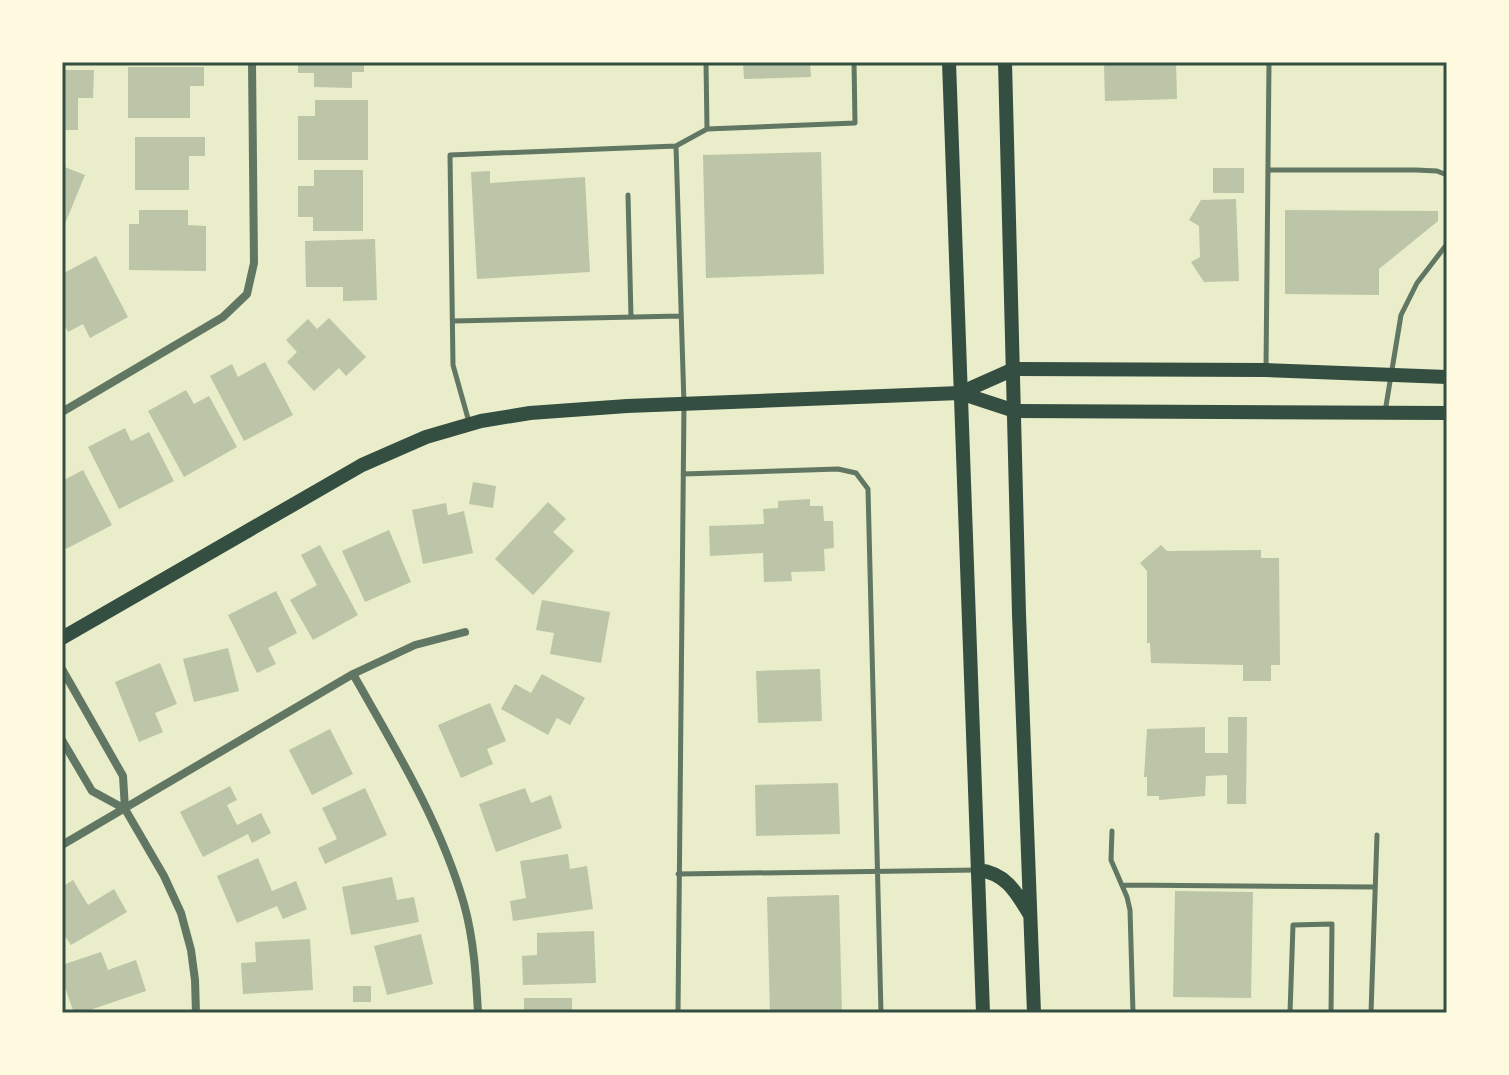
<svg xmlns="http://www.w3.org/2000/svg" width="1509" height="1075" font-family="'Nunito Sans',sans-serif">
<style>
.building{fill:#bcc5a7}
.lines{fill:none;stroke-linecap:round;stroke-linejoin:round}
.service{stroke:#617663;stroke-width:5}
.minor{stroke:#617663;stroke-width:8}
.secondary{stroke:#344e41;stroke-width:14}
.primary{stroke:#344e41;stroke-width:14}
.neatline{fill:none;stroke:#344e41;stroke-width:3}
</style>
<rect width="100%" height="100%" fill="#e9edc9"/>
<!-- building -->
<path class="building" d="M298,62H364V72H352V88L314,87V73H298Z
M743,62H810L811,77L744,79Z
M1145,62H1176L1177,99L1105,101L1104,64Z
M128,67H204V86H190V118H128Z
M62,70H94L93,98H78V130H62Z
M315,100H368V160H298V116H315Z
M135,137H205V156H189V190H135Z
M821,152L824,274L706,278L703,155Z
M62,166L85,175L62,231Z
M1213,168H1244V193H1213Z
M314,170H363V231H313V217H298V186H314Z
M490,171V183L585,177L590,272L477,279L471,172Z
M1236,199L1239,281L1204,282L1191,262L1200,257L1199,226L1189,220L1201,200Z
M139,210H188V225L206,226V271L129,270V224H139Z
M1285,210L1438,211V221L1379,269V295L1285,294Z
M375,239L377,300L343,301V287H306L305,241Z
M96,256L128,317L90,338L83,324L68,332L62,321V274Z
M329,318L366,357L346,376L339,368L314,391L287,362L297,352L286,340L308,319L317,329Z
M265,362L293,415L244,441L210,376L232,364L238,377Z
M186,390L194,404L209,396L237,447L184,477L148,411Z
M125,428L131,441L149,432L174,481L119,509L88,447Z
M83,470L112,525L66,549L62,540V481Z
M473,482L496,486L493,508L469,504Z
M810,499V506H823L824,521H833L834,548L824,549L825,571L791,572L792,581L764,582L763,553L710,556L709,526L764,524L763,509L778,508V501Z
M548,502L566,519L553,532L574,551L533,595L495,559Z
M446,503L448,515L464,511L473,553L423,564L412,510Z
M389,530L411,582L365,602L342,551Z
M320,545L358,615L313,640L290,600L317,585L301,555Z
M1161,545L1167,551L1261,550V558H1279L1280,665H1271V681H1243V665L1151,663L1150,643H1147V571L1140,563Z
M276,591L297,633L268,648L276,664L257,673L228,615Z
M542,600L610,612L601,663L550,654L554,633L536,630Z
M228,648L239,691L194,702L183,659Z
M160,663L177,704L155,713L163,732L139,742L115,682Z
M820,669L822,721L758,723L756,671Z
M542,674L585,698L570,725L557,718L548,735L501,709L515,684L531,693Z
M490,703L506,741L487,749L493,764L461,778L438,725Z
M1228,717H1247L1246,804H1227V775L1206,776L1205,796L1159,800V796H1147V777H1144L1147,729L1205,727V753H1228Z
M330,729L353,774L312,795L289,750Z
M838,783L840,834L756,836L755,785Z
M230,786L237,800L227,805L237,825L261,813L271,833L252,843L248,834L203,857L180,812Z
M365,788L387,835L325,864L318,848L337,839L322,808Z
M525,788L531,803L551,795L562,828L496,852L479,804Z
M568,854L570,869L587,866L593,909L513,921L510,901L526,898L520,861Z
M258,858L272,891L296,881L307,909L283,919L277,906L237,923L217,876Z
M392,877L397,900L414,897L419,922L351,935L342,887Z
M73,880L88,905L114,889L127,912L71,945L62,932V887Z
M1175,891L1253,892L1251,998L1173,997Z
M839,895L842,1013H770L767,897Z
M594,931L596,983L523,985L522,956L537,955V933Z
M421,934L433,984L387,995L374,946Z
M310,939L313,990L243,994L241,963L256,962L255,942Z
M101,952L108,970L136,960L146,991L81,1013H74L62,979V965Z
M353,986H371V1002H353Z
M524,998H572V1013H524Z"/>
<g class="lines">
<!-- service -->
<path class="service" d="M706,62L707,129
M1268,170H1416L1437,171L1447,175
M628,195L631,317
M453,321L681,316
M1266,369L1269,62
M1385,412L1401,315L1417,283L1447,244
M469,422L453,365L450,155L676,146
M683,474L838,469L856,473L868,489L881,1013
M1112,831L1111,860L1127,897L1130,910L1133,1013
M678,874L977,870
M1122,885L1375,887
M678,1013L684,404L676,146L707,129L855,123L854,62
M1290,1013L1293,925L1332,924L1331,1013
M1371,1013L1377,835"/>
<!-- minor -->
<path class="minor" d="M62,412L223,317L247,294L254,263L252,62
M62,669L123,776L125,809L164,876L181,913L191,950L195,980L196,1013
M353,674C395,748 440,821 464,904C474,940 476,976 478,1013
M62,740L92,791L125,809
M62,845L353,674L415,645L465,632"/>
<!-- secondary -->
<path class="secondary" d="M960,393L1014,369L1266,370L1447,377
M62,638L362,465L426,437L481,421L530,413L627,406L960,393L1015,411L1447,413"/>
<!-- primary -->
<path class="primary" d="M949,62L983,1013
M1005,62L1019,614L1034,1013
M978,870C1006,873 1016,892 1030,915"/>
</g>
<!-- border -->
<rect width="1509" height="1075" fill="none" stroke="#fefae0" stroke-width="128"/>
<rect x="64" y="64" width="1381" height="947" class="neatline"/>
</svg>
